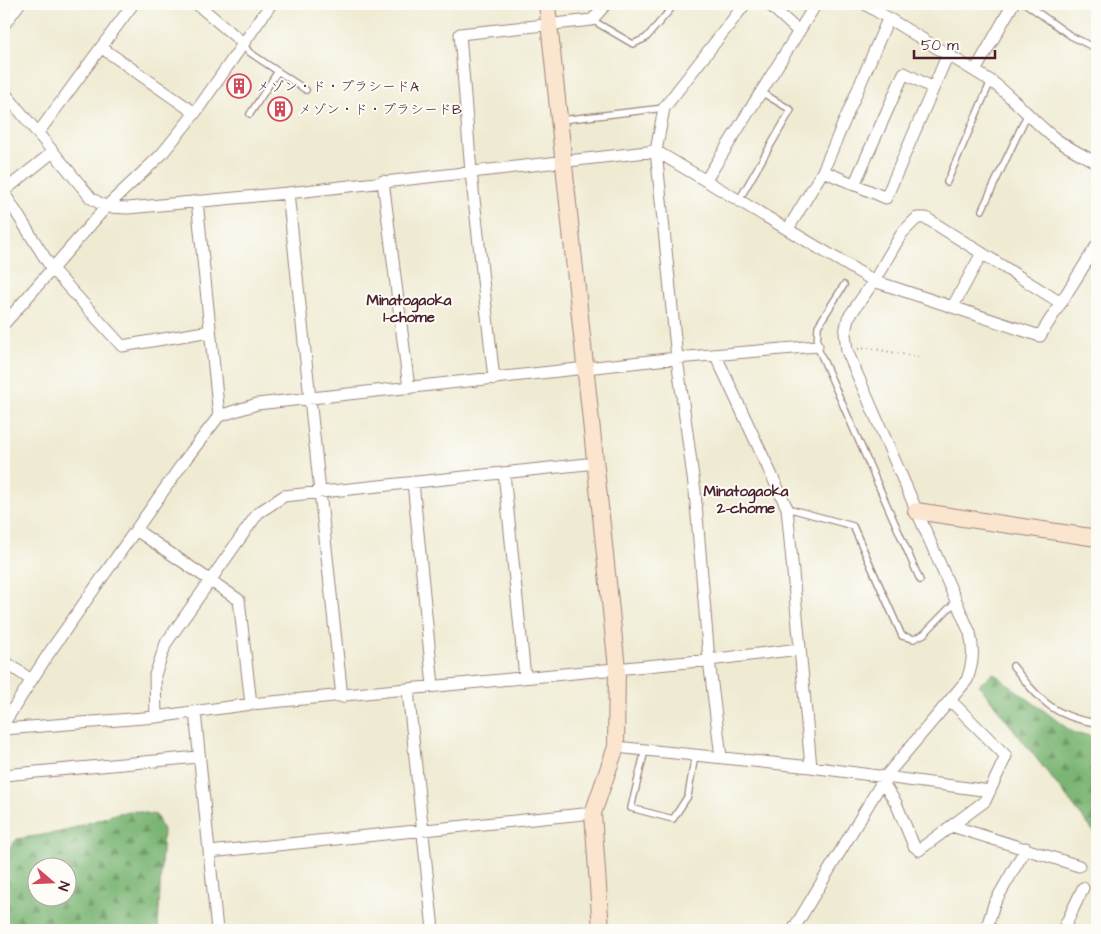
<svg xmlns="http://www.w3.org/2000/svg" width="1101" height="934" font-family="'Architects Daughter','Klee One',sans-serif">
<style>
.forest{fill:url(#forest-firs);stroke:#626a4f;fill-rule:evenodd}
.lines{fill:none;stroke-linecap:round;stroke-linejoin:round}
.lane-casing{stroke:#9c857f;stroke-width:8}
.street-casing{stroke:#9c857f;stroke-width:13}
.secondary-casing{stroke:#9c857f;stroke-width:18}
.path{stroke:#9c857f;stroke-width:2;stroke-dasharray:1 4;stroke-linecap:butt}
.lane{stroke:#fff;stroke-width:5.5}
.street{stroke:#fff;stroke-width:11}
.secondary{stroke:#fce5cf;stroke-width:16}
.labels{text-anchor:middle;stroke-width:4;stroke-linejoin:round;paint-order:stroke}
.poi-label{font-size:14px;fill:#4a1f2b;stroke:#fdfcf7;text-anchor:start}
.neighbourhood-label{font-size:15px;font-weight:bold;fill:#4a1f2b;stroke:#fdfcf7}
</style>
<defs>
<pattern id="forest-firs" width="22" height="20" patternUnits="userSpaceOnUse" patternTransform="scale(1.25)"><rect width="22" height="20" fill="#7ab573"/><path d="M5 1l3.5 6h-7zM16 11l3.5 6h-7z" fill="#66935f"/></pattern>
</defs>
<rect width="100%" height="100%" fill="#fdfcf7"/>
<filter id="ink" filterUnits="userSpaceOnUse"><feTurbulence type="fractalNoise" baseFrequency=".02" numOctaves="2"/><feDisplacementMap in="SourceGraphic" scale="10" xChannelSelector="R" yChannelSelector="G"/><feConvolveMatrix kernelMatrix="1 2 1 2 8 2 1 2 1" color-interpolation-filters="sRGB"/></filter>
<filter id="wash" filterUnits="userSpaceOnUse"><feTurbulence type="fractalNoise" baseFrequency=".0096" numOctaves="4" result="noise"/><feDisplacementMap in="SourceGraphic" scale="20" xChannelSelector="R" yChannelSelector="G"/><feGaussianBlur stdDeviation="1.12" result="paint"/><feColorMatrix in="noise" values="0 0 0 0 0 0 0 0 0 0 0 0 0 0 0 0 0 1.4 0 .05"/><feComposite in="paint" operator="in"/></filter>
<g filter="url(#wash)">
<rect width="100%" height="100%" fill="#efebd3"/>
<!-- forest -->
<path class="forest" d="M993,673L1075,734L1097,736V836L979,685Z
M136,811L156,815L163,830L158,930H4V854L17,839L61,832L118,813ZM38,866H68V896H38Z"/>
</g>
<g filter="url(#ink)">
<g class="lines">
<!-- lane casing -->
<g class="lane-casing">
<path id="lane" d="M1026,4L1071,36L1097,49
M592,20L633,44L646,38L675,4
M243,43L249,52L306,90
M250,114L278,71
M561,120L664,108
M947,182L991,81
M739,200L791,110L761,92
M982,210L1027,115
M844,285L818,326L817,346L920,580
M787,508L853,526L902,636L914,639L924,634L956,601
M1013,666C1039,699 1053,717 1097,723
M645,750L631,808L673,819L688,796L695,755"/>
</g>
<!-- street casing -->
<g class="street-casing">
<path id="street" d="M197,4L243,43
M769,4L799,32
M865,4L991,81C1014,98 1031,119 1053,137C1066,147 1083,155 1097,163
M4,25L19,4
M102,48L195,113
M975,71L1013,4
M4,92L91,198L106,207L128,208L288,193L656,151L874,281L1040,336L1097,245
M38,133L133,4
M823,171L886,198L948,54
M706,180L816,4
M383,181L409,388
M854,185L904,73L933,88
M4,191L53,152
M4,193L52,269L122,346L210,331
M288,193L342,697
M197,201L219,416
M788,229L823,171L888,19
M953,306L982,253
M4,324L106,207L161,155L195,113L271,4
M716,356L787,508L811,767
M494,379L471,172L460,34L592,20L606,4
M504,473L525,677
M413,482L433,686
M136,530L239,600L251,704
M4,661L31,680
M408,690L433,930
M195,712L217,930
M156,717L155,675L166,643L258,513L284,496L596,463
M4,723L49,653L185,460L219,416L257,404L677,358L817,346
M4,729L156,717L251,704L709,660L799,649
M616,747L811,767L990,791
M721,757L709,660L695,492L677,358L656,151L664,108L745,4
M4,775L198,757
M885,777V786L896,803L914,846L919,850L985,801L1006,756L951,701
M952,826L1079,866
M209,852L593,813
M793,930L885,777L967,680C973,663 974,651 970,633L847,351L845,333L848,318L874,281L902,233L917,218H926L1061,303
M986,930L994,904L1026,848
M1063,930L1083,888"/>
</g>
<!-- secondary casing -->
<g class="secondary-casing">
<path id="secondary" d="M547,4L617,668L616,747L593,813L601,930
M916,511L1097,538"/>
</g>
<!-- path -->
<path class="path" d="M858,349L869,348L918,357"/>
<!-- lane -->
<use href="#lane" class="lane"/>
<!-- street -->
<use href="#street" class="street"/>
<!-- secondary -->
<use href="#secondary" class="secondary"/>
</g>
</g>
<!-- icons -->
<defs>
<g id="building-ring" transform="scale(1.25)"><circle r="9.5" fill="#fdfcf7" stroke="#d1495b" stroke-width="1.5"/><path d="M-4-6H4V6H1V3H-1V6H-4ZM-2.5-4.3h1.7v1.8h-1.7ZM.8-4.3h1.7v1.8H.8ZM-2.5-1h1.7V.8h-1.7ZM.8-1h1.7V.8H.8Z" fill="#d1495b"/></g>
</defs>
<g fill-rule="evenodd">
<use href="#building-ring" x="239" y="86"/>
<use href="#building-ring" x="280" y="109"/>
</g>
<g class="labels">
<!-- poi labels -->
<g class="poi-label">
<text x="256" y="91">メゾン・ド・プラシードA</text>
<text x="298" y="114">メゾン・ド・プラシードB</text>
</g>
<!-- neighbourhood labels -->
<g class="neighbourhood-label">
<text x="409" y="305">Minatogaoka<tspan x="409" dy="17">1-chome</tspan></text>
<text x="746" y="496">Minatogaoka<tspan x="746" dy="17">2-chome</tspan></text>
</g>
</g>
<!-- margin -->
<rect width="1101" height="934" fill="none" stroke="#fdfcf7" stroke-width="20"/>
<!-- north arrow -->
<g transform="translate(52 882) rotate(109)"><circle r="24" fill="#fdfcf7" stroke="#b5a4a5"/>
<path d="M0-4L9 19L0 12L-9 19Z" fill="#d1495b"/>
<text y="-8" font-size="14" font-weight="bold" text-anchor="middle" fill="#4a1f2b">N</text>
</g>
<!-- scale -->
<path d="M914 50v8h81v-8" fill="none" stroke="#4a1f2b" stroke-width="2.5"/>
<text x="921" y="50" font-size="15" fill="#4a1f2b" stroke="#fdfcf7" stroke-width="4" paint-order="stroke">50 m</text>
</svg>
